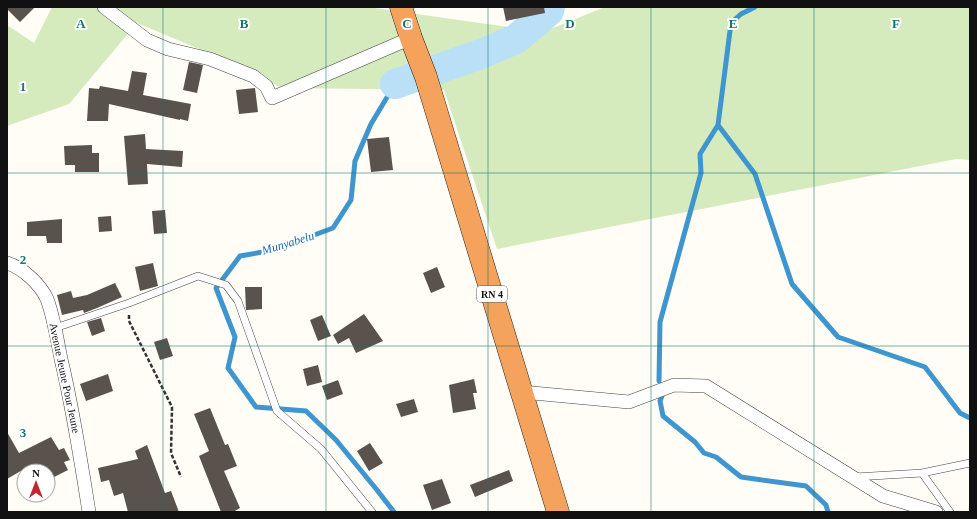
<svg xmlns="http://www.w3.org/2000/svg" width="977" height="519" font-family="'Times New Roman',serif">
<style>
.green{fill:#d5ebbd}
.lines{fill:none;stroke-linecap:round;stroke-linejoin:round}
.stream{stroke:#3f96cf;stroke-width:5}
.river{stroke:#b9e0f7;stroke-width:30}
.building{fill:#5a524d}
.lane-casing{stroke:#444;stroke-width:8}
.street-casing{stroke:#444;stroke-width:14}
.highway-casing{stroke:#222;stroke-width:23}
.path{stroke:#333;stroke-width:2.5;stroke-dasharray:4 2;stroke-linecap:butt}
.lane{stroke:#fff;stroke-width:7}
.street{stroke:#fff;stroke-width:13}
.highway{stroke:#f5a25d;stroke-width:22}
.grid{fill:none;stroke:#0f766e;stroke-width:1;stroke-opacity:0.55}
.labels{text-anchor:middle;stroke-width:4;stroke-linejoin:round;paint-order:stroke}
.shield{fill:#fff;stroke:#585858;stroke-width:1}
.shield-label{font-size:10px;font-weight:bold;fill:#111}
.street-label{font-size:11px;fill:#111;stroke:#fff}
.water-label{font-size:12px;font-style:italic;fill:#1768a6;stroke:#fff}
.grid-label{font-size:13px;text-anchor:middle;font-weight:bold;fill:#0f766e;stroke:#fff;stroke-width:4;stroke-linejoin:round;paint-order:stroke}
</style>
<rect width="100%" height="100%" fill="#fffdf5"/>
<!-- green -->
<path class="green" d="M52,7H367L543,32L605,7H970V160L956,159L497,249L444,90L282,88L230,62L137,23L69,104L7,126V25L34,43Z"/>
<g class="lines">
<!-- stream -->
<path class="stream" d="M718,125L755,174L792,284L838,337L925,367L960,413L970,418
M659,381L660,322L701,173L700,154L718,125L731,23L741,14L755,7
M663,393L660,401L663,416L695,442L704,453L716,457L741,477L806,486L826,505L828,512
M394,512L377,490L336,440L306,411L256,407L228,368L235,337L216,288L240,256L274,250L333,228L351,200L355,161L371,124L395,84"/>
<!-- river -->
<path class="river" d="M395,84L481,54L516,39L549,11L550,7"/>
</g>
<!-- building -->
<path class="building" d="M7,7H35L20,22L7,9Z
M503,7H544L545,13L506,21Z
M189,62L203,65L197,93L183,90Z
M132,71L147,73L143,95L191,104L188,121L180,119V120L109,104L108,121H87L89,88L99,89L100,86L128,91Z
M255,88L258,112L239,114L236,90Z
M145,134L146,149L183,151L182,167L147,164L148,184L128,185L124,136Z
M389,137L393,170L371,172L367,139Z
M92,145V153H99V172H75V165H65L64,146Z
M165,210L167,233L154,234L152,211Z
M111,216L112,231L99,232L98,217Z
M62,219V243H47L46,236H27V222Z
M153,263L158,286L140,291L135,267Z
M437,267L445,287L431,293L423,273Z
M115,283L122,297L97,308L84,313L83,310L62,315L57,295L71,291L73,298L87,295Z
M245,287H262V309L246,310Z
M364,314L383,341L356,353L349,338L338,344L333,335Z
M322,315L331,336L318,341L310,320Z
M101,318L105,331L92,336L87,322Z
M167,338L173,356L160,360L154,342Z
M318,365L322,382L307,386L303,369Z
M108,374L113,391L86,401L80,384Z
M474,379L477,393H473L476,409L453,413L449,385Z
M338,380L343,394L327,400L322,386Z
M414,399L418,412L401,417L396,404Z
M210,408L225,445L228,444L237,466L224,471L240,508L233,512H221L199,456L209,451L194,414Z
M7,432L19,453L51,437L59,450L64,448L70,460L64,462L68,470L48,480V471H34L31,465L7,479Z
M370,443L383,463L369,471L357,451Z
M147,445L165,493L171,491L179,512H128L123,493L114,496L109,480L101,482L98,468L138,459L135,451Z
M509,470L513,481L475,497L470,485Z
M442,479L451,503L432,510L423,485Z"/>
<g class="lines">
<!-- lane casing -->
<g class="lane-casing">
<path id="lane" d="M55,328L129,303L198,276L226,285L238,301L277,411L321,449L372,512
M922,473L970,463
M855,477L922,473L950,512"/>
</g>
<!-- street casing -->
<g class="street-casing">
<path id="street" d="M104,7L147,40L168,49L210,59L253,76L266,86L272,98L411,38
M7,263C23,268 40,284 47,299C54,318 57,339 61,359C73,409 81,461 89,512
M522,392L629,402L674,385L706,386L883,496L936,512"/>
</g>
<!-- highway casing -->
<g class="highway-casing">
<path id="highway" d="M401,7L411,38L426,77L558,512"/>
</g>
<!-- path -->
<path class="path" d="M129,315V321L172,407L171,453L181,477"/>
<!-- lane -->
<use href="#lane" class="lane"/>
<!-- street -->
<use href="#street" class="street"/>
<!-- highway -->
<use href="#highway" class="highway"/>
</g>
<!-- grid -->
<path class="grid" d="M163,7V512M326,7V512M488,7V512M651,7V512M814,7V512M7,173H970M7,346H970"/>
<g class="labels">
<!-- shield labels -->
<rect class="shield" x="477" y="286" width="30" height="16" rx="3"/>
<g class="shield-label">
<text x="492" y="298">RN 4</text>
</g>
<!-- street labels -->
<g class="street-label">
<text transform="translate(65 378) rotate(78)" y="4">Avenue Jeune Pour Jeune</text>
</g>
<!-- water labels -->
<g class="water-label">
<text transform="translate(288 243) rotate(-17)" y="4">Munyabelu</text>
</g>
</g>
<g class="grid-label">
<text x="81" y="28">A</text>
<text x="244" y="28">B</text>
<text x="407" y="28">C</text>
<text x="570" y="28">D</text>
<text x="733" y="28">E</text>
<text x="896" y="28">F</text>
<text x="23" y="91">1</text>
<text x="23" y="264">2</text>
<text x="23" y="437">3</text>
</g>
<!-- border -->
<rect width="977" height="519" fill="none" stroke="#111111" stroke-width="16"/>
<!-- north arrow -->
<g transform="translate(36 483)"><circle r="19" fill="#ffffff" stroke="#a0a0a0"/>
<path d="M0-3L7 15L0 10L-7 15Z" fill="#c4262e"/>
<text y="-6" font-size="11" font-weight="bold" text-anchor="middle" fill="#111111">N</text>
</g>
</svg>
